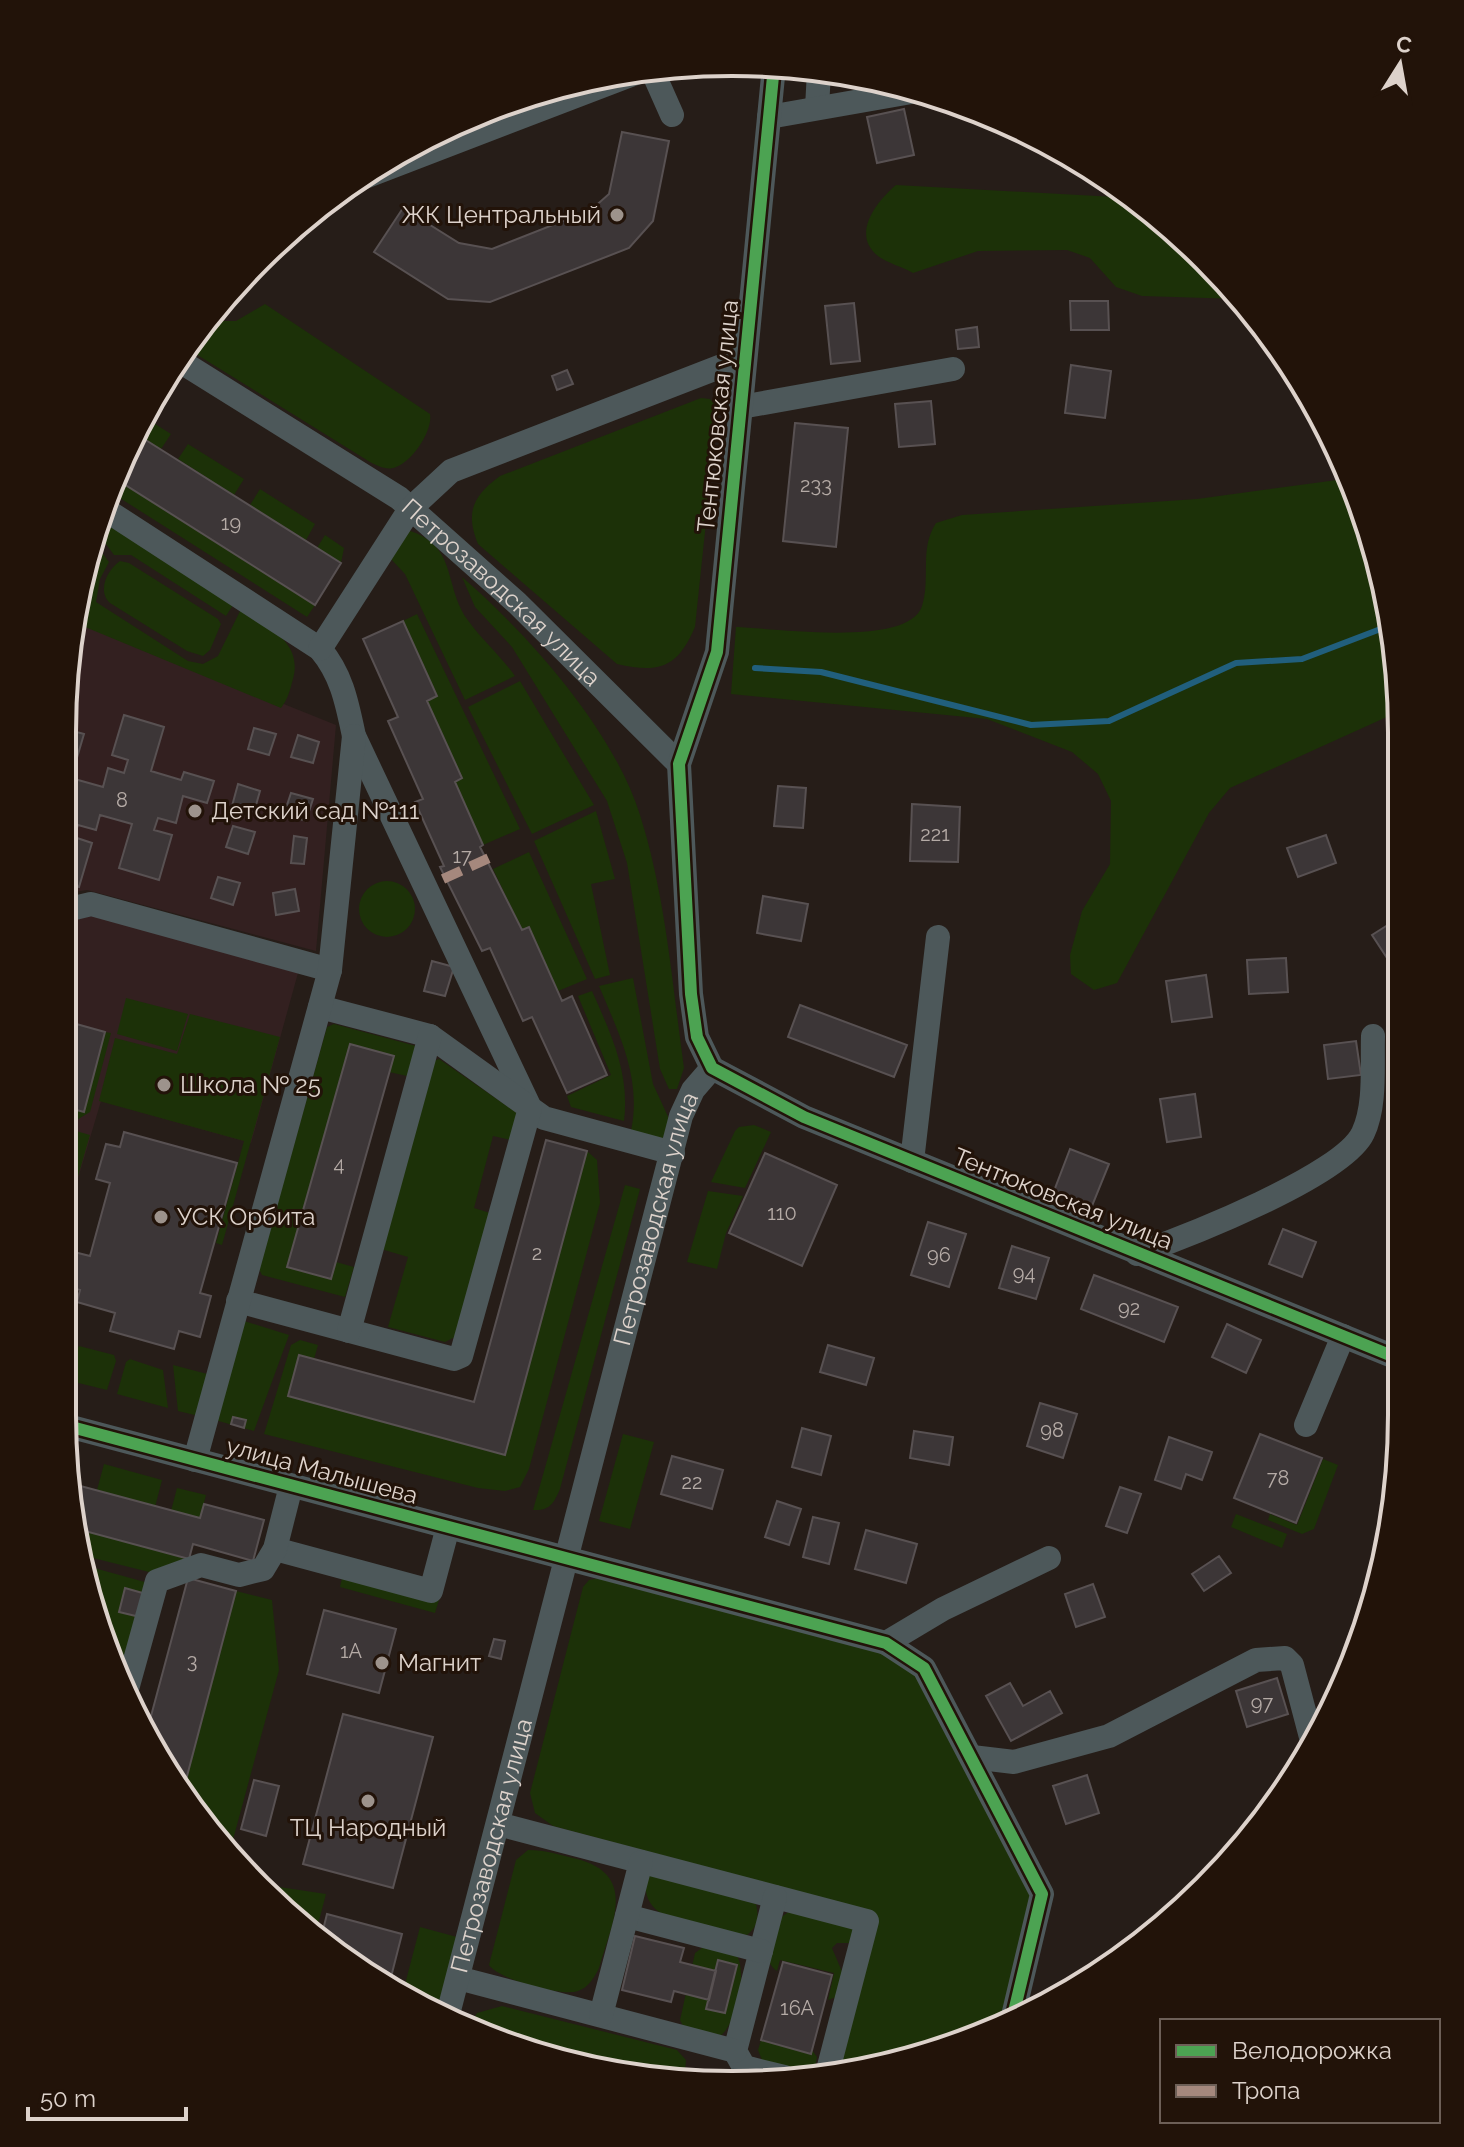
<svg xmlns="http://www.w3.org/2000/svg" width="1464" height="2147" font-family="Raleway,sans-serif">
<style>
.education{fill:#332020}
.green{fill:#1c3108}
.lines{fill:none;stroke-linecap:round;stroke-linejoin:round}
.stream{stroke:#215f7d;stroke-width:6}
.building{fill:#3c3637;stroke:#585152;stroke-width:2}
.minor{stroke:#4d585a;stroke-width:24}
.quiet{stroke:#a5887d;stroke-width:10;stroke-dasharray:20 10;stroke-linecap:butt}
.cycleway-casing{stroke:#221309;stroke-width:17}
.cycleway{stroke:#4ca352;stroke-width:12}
.poi-dot{fill:#9d938c;stroke:#221309;stroke-width:3}
.labels{text-anchor:middle;stroke-width:6;stroke-linejoin:round;paint-order:stroke}
.number-label{font-size:20px;fill:#b5aba6}
.poi-label{font-size:24px;fill:#ddd2cb;stroke:#221309;text-anchor:start}
.street-label{font-size:24px;fill:#ddd2cb;stroke:#221309}
.rim{fill:none;stroke:#ddd2cb;stroke-width:4}
</style>
<rect width="100%" height="100%" fill="#261d18"/>
<!-- education -->
<path class="education" d="M73,619L336,725L316,951L87,890L62,894V732Z
M90,915L298,973L251,1143L101,1101L62,1232V924Z"/>
<!-- green -->
<path class="green" d="M896,185L1133,198L1205,258L1239,299L1142,296L1116,287L1090,258L1067,250L978,251L913,273C903,267 887,263 878,256C850,234 878,200 896,185Z
M265,304L430,414C433,430 413,461 396,467C387,471 378,466 370,462L191,351L213,321H236Z
M701,398L710,399L718,408L695,627C678,667 660,674 617,664L478,544C465,512 473,496 500,476Z
M144,417L171,434L161,449L134,432Z
M188,444L244,479L234,495L178,459Z
M1352,478L1389,601L1400,711L1230,788L1209,813L1117,983L1094,990L1071,974L1070,955L1082,911L1110,864L1111,801L1098,774L1072,752L987,719L731,694L736,627C774,628 909,648 922,606C931,578 919,549 936,523L962,515L1197,499Z
M116,479L315,605L307,617L112,493Z
M260,489L315,524L306,540L250,505Z
M104,514L237,599L226,616L131,555H114L98,533Z
M407,530C458,545 443,584 467,619C481,639 501,656 515,676L465,700L405,574L390,558Z
M325,535L344,548L341,563L317,548Z
M95,543L109,562L100,579L96,602L188,661L203,664L218,656L241,609C268,627 303,642 293,679C290,690 288,699 281,708L73,622L75,602Z
M120,561L129,563L218,619L221,624L210,650L203,656L187,651L110,603C97,591 107,570 120,561Z
M462,577C529,635 613,729 640,815C666,897 672,983 684,1068L677,1089H669L660,1069L627,863L607,801L512,647L475,607Z
M417,614L520,829L483,845L455,782L462,778L427,701L437,696L403,621Z
M520,681L594,805L532,834L468,707Z
M596,811L615,879L591,884L610,975L595,979L534,841Z
M529,852L587,979L558,991L529,928L522,930L493,869Z
M359 909a28 28 0 1 1 56 0a28 28 0 1 1-56 0Z
M633,978L653,1084L671,1123L663,1140L631,1131C642,1078 619,1034 599,986Z
M592,991C611,1034 630,1073 624,1121L571,1107L567,1096L611,1075L578,996Z
M126,998L188,1014L177,1051L117,1034Z
M190,1014L280,1037L222,1245L216,1243L244,1141L99,1101L115,1038L177,1054Z
M334,1024L416,1046L407,1076L389,1072L393,1056L350,1044L287,1266L330,1279L336,1262L354,1267L345,1297L262,1275L259,1269L327,1027Z
M105,1032L111,1033L90,1112L75,1121L62,1117V1106L84,1111Z
M439,1059L517,1113L511,1140L493,1136L474,1208L490,1213L455,1337L445,1342L388,1327L408,1257L381,1249L434,1061Z
M754,1125L771,1132L745,1188L711,1182L735,1131L739,1127Z
M62,1127L90,1135L62,1232V1175L71,1145L62,1142Z
M587,1151L597,1160L600,1203L529,1469L520,1487L505,1491L478,1488L264,1434L291,1345L300,1340L318,1345L314,1359L299,1356L288,1396L505,1454Z
M625,1185L640,1189L560,1489C554,1503 550,1511 533,1510Z
M708,1191L743,1196L726,1233L717,1269L687,1262Z
M244,1321L289,1335L254,1431L215,1420Z
M79,1346L114,1355L116,1361L107,1390L62,1379V1369Z
M130,1359L163,1370L168,1408L117,1394L126,1362Z
M173,1365L215,1376L203,1417L178,1411Z
M623,1434L654,1442L630,1529L599,1521Z
M1323,1459L1338,1465L1314,1529L1302,1534L1268,1520L1270,1514L1297,1525Z
M104,1464L162,1480L155,1507L97,1490Z
M177,1488L206,1495L200,1518L171,1511Z
M1236,1514L1287,1534L1282,1548L1231,1527Z
M81,1530L189,1559L153,1573L85,1556Z
M87,1566L152,1584L150,1594L125,1589L119,1612L143,1618L125,1685L97,1630Z
M343,1574L439,1600L435,1613L340,1587Z
M599,1578L877,1651L915,1673L1031,1894L1001,2020L930,2047L920,2044L918,2051L863,2072L839,2074L865,1910L553,1826L535,1813L530,1793L583,1587L589,1580Z
M236,1591L272,1600L279,1670L231,1847L182,1795Z
M528,1850C545,1850 561,1855 577,1859C639,1875 611,1925 599,1968C594,1978 589,1987 578,1991C562,1997 498,1979 489,1965L516,1860Z
M648,1874L756,1904C759,1917 758,1927 747,1935C713,1928 631,1926 648,1874Z
M266,1885L326,1894L315,1936H314Z
M793,1910L853,1926L852,1943H837L832,1948L843,1974L839,1996L828,2000L834,1973L780,1960L777,1971C756,1958 773,1916 793,1910Z
M420,1927L457,1937L437,2012L403,1992Z
M706,1945L736,1954C748,1971 737,2024 720,2036L684,2028L680,2020L695,1953Z
M502,2006L677,2050L686,2060L684,2083L476,2034L467,2029L477,2013Z
M761,2040L810,2054L812,2050L817,2057L815,2067L806,2073L762,2060L758,2050Z"/>
<g class="lines">
<!-- stream -->
<path class="stream" d="M755,668L821,672L1031,725L1109,721L1236,663L1302,659L1391,625"/>
</g>
<!-- building -->
<path class="building" d="M904,109L914,155L877,163L867,117Z
M622,132L669,141L653,221L629,248L490,302L448,299L374,252L403,208L459,243L492,249L591,210L609,194Z
M1070,301H1108L1109,330H1071Z
M854,303L860,361L831,364L825,306Z
M977,327L979,347L958,349L956,330Z
M1071,365L1111,371L1105,418L1065,413Z
M567,370L573,384L557,390L552,376Z
M931,401L935,444L899,447L895,404Z
M795,423L848,428L836,547L783,541Z
M133,432L341,563L315,605L116,479Z
M403,621L437,696L427,701L462,778L455,782L483,845L480,847L522,930L529,927L562,1001L572,996L607,1075L567,1093L532,1017L523,1021L490,948L482,951L440,867L444,866L415,802L423,799L388,721L398,717L363,639Z
M124,715L164,727L151,771L181,780L184,772L214,781L207,803L183,796L176,823L158,818L154,830L172,835L159,880L119,868L132,824L100,815L96,830L78,825L74,837L92,843L79,887L62,882V728L84,734L71,778L103,787L108,768L124,773L128,760L112,755Z
M254,728L276,734L269,755L248,749Z
M298,735L319,742L313,763L291,757Z
M238,784L260,791L254,812L232,806Z
M778,786L806,788L803,828L774,826Z
M291,793L313,799L306,821L284,814Z
M912,804L960,807L958,862L910,861Z
M233,826L255,832L248,854L226,847Z
M1326,835L1336,863L1298,877L1287,848Z
M294,836L307,838L304,864L291,863Z
M218,877L240,883L233,905L211,898Z
M295,889L299,911L276,915L273,893Z
M763,896L808,904L801,941L757,933Z
M1402,916V981L1372,935Z
M1286,958L1288,992L1249,994L1247,960Z
M432,961L454,967L445,996L424,991Z
M1206,975L1212,1017L1172,1022L1166,981Z
M800,1005L907,1045L894,1077L788,1037Z
M62,1020L105,1032L84,1112L62,1106Z
M1356,1041L1361,1075L1328,1079L1324,1045Z
M350,1044L394,1056L331,1279L287,1267Z
M1195,1094L1201,1137L1167,1142L1160,1099Z
M124,1132L237,1163L200,1293L211,1296L200,1337L179,1331L174,1349L110,1331L115,1313L77,1302L80,1290L65,1286L74,1252L90,1256L110,1183L96,1179L106,1144L120,1147Z
M546,1140L587,1151L505,1455L288,1396L299,1355L474,1402Z
M1070,1149L1109,1164L1092,1206L1054,1191Z
M765,1153L837,1185L802,1266L729,1233Z
M928,1222L966,1234L949,1287L911,1275Z
M1283,1229L1316,1242L1302,1277L1269,1264Z
M1012,1246L1049,1258L1036,1299L999,1288Z
M1094,1275L1178,1307L1164,1342L1081,1309Z
M1227,1324L1261,1340L1246,1373L1212,1357Z
M828,1345L874,1358L866,1385L820,1372Z
M1040,1403L1077,1414L1063,1458L1027,1446Z
M233,1417L246,1420L244,1428L231,1424Z
M802,1428L831,1436L821,1475L792,1467Z
M914,1431L953,1437L949,1465L910,1458Z
M1260,1434L1322,1458L1296,1523L1234,1498Z
M1169,1437L1212,1452L1202,1480L1186,1474L1181,1489L1155,1480Z
M672,1456L723,1470L712,1509L661,1494Z
M73,1484L200,1518L204,1504L264,1520L253,1561L193,1544L189,1559L81,1530Z
M1120,1487L1141,1494L1127,1533L1106,1526Z
M777,1501L801,1509L789,1545L765,1537Z
M813,1517L839,1523L829,1564L803,1557Z
M866,1530L917,1544L906,1583L855,1569Z
M1219,1556L1231,1573L1204,1591L1192,1574Z
M188,1578L236,1591L182,1795L147,1731Z
M1093,1584L1105,1617L1076,1627L1065,1594Z
M125,1588L146,1594L140,1617L119,1612Z
M324,1610L396,1629L379,1693L307,1674Z
M494,1639L505,1641L501,1659L489,1656Z
M1277,1678L1288,1714L1247,1727L1236,1691Z
M1010,1683L1023,1706L1050,1691L1062,1713L1011,1741L986,1696Z
M343,1714L433,1737L393,1888L303,1864Z
M1087,1775L1099,1813L1066,1824L1053,1786Z
M254,1780L279,1786L266,1836L241,1829Z
M327,1914L402,1934L390,1981L324,1946L320,1942Z
M635,1936L684,1948L680,1962L716,1971L709,2000L674,1991L671,2002L622,1990Z
M718,1960L737,1965L725,2013L706,2009Z
M783,1962L832,1975L811,2054L761,2040Z"/>
<g class="lines">
<!-- minor -->
<g class="minor">
<path d="M652,70L672,115"/>
<path d="M817,108L819,71"/>
<path d="M769,117L917,91"/>
<path d="M349,183L641,71"/>
<path id="s1" d="M183,363L399,498L517,603L679,764"/>
<path d="M741,407L953,369"/>
<path d="M106,510L320,649C342,675 347,703 354,736L530,1108L544,1118L673,1153"/>
<path d="M320,649L410,509L451,471L745,357"/>
<path d="M62,911L91,904L330,970"/>
<path d="M712,1068L697,1037L691,994L679,764L717,652L774,66"/>
<path d="M712,1068L804,1117L1402,1360"/>
<path d="M912,1161L938,937"/>
<path d="M1137,1254C1185,1237 1343,1176 1363,1133C1376,1105 1372,1067 1373,1036"/>
<path d="M238,1301L454,1359L461,1356L530,1108L430,1036L320,1007"/>
<path d="M349,1331L430,1036"/>
<path d="M64,1425L886,1643L924,1668L1042,1894L1013,2016"/>
<path d="M1306,1425L1343,1336"/>
<path d="M195,1460L330,970L354,736"/>
<path d="M275,1549L431,1591L448,1527"/>
<path d="M886,1643L943,1609L1049,1558"/>
<path d="M127,1689L157,1581L201,1565L239,1575L263,1569L275,1549L291,1486"/>
<path d="M972,1757L1014,1762L1109,1736L1256,1660L1285,1658L1292,1665L1312,1741"/>
<path d="M498,1824L867,1921L827,2074"/>
<path d="M775,1897L735,2051L744,2067L784,2077"/>
<path d="M627,1916L761,1951"/>
<path d="M458,1978L735,2051"/>
<path d="M601,2015L641,1862"/>
<path id="s2" d="M447,2018L681,1116L693,1090L712,1068"/>
</g>
<!-- quiet -->
<path class="quiet" d="M443,879L489,858"/>
<!-- cycleway casing -->
<g class="cycleway-casing">
<path id="cycleway" d="M774,66L717,652L679,764L691,994L697,1037L712,1068L804,1117L1402,1360
M64,1425L886,1643L924,1668L1042,1894L1013,2016"/>
</g>
<!-- cycleway -->
<use href="#cycleway" class="cycleway"/>
</g>
<!-- markers -->
<g class="poi-dot">
<circle cx="617" cy="215" r="8"/>
<circle cx="195" cy="811" r="8"/>
<circle cx="164" cy="1085" r="8"/>
<circle cx="161" cy="1217" r="8"/>
<circle cx="382" cy="1663" r="8"/>
<circle cx="368" cy="1801" r="8"/>
</g>
<g class="labels">
<!-- number labels -->
<g class="number-label">
<text x="816" y="492">233</text>
<text x="231" y="530">19</text>
<text x="122" y="807">8</text>
<text x="935" y="841">221</text>
<text x="462" y="863">17</text>
<text x="339" y="1171">4</text>
<text x="782" y="1220">110</text>
<text x="537" y="1260">2</text>
<text x="939" y="1262">96</text>
<text x="1024" y="1280">94</text>
<text x="1129" y="1315">92</text>
<text x="1052" y="1437">98</text>
<text x="1278" y="1485">78</text>
<text x="692" y="1489">22</text>
<text x="351" y="1658">1А</text>
<text x="192" y="1668">3</text>
<text x="1262" y="1710">97</text>
<text x="797" y="2015">16А</text>
</g>
<!-- poi labels -->
<g class="poi-label">
<text x="601" y="223" text-anchor="end">ЖК Центральный</text>
<text x="211" y="819">Детский сад №111</text>
<text x="180" y="1093">Школа № 25</text>
<text x="177" y="1225">УСК Орбита</text>
<text x="398" y="1671">Магнит</text>
<text x="368" y="1836" text-anchor="middle">ТЦ Народный</text>
</g>
<!-- street labels -->
<g class="street-label">
<text transform="translate(718 416) rotate(-84)" y="8">Тентюковская улица</text>
<text dy="8" stroke="none"><textPath href="#s1" startOffset="394">Петрозаводская улица</textPath></text>
<text transform="translate(1063 1199) rotate(22)" y="8">Тентюковская улица</text>
<text dy="8" stroke="none"><textPath href="#s2" startOffset="826">Петрозаводская улица</textPath></text>
<text transform="translate(322 1471) rotate(15)" y="8">улица Малышева</text>
<text dy="8" stroke="none"><textPath href="#s2" startOffset="178">Петрозаводская улица</textPath></text>
</g>
</g>
<!-- crop -->
<path d="M0 0H1464V2147H0ZM732 76H732A656 656 0 0 1 1388 732V1415A656 656 0 0 1 732 2071H732A656 656 0 0 1 76 1415V732A656 656 0 0 1 732 76Z" fill="#221309" fill-rule="evenodd"/>
<path class="rim" d="M732 76H732A656 656 0 0 1 1388 732V1415A656 656 0 0 1 732 2071H732A656 656 0 0 1 76 1415V732A656 656 0 0 1 732 76Z"/>
<!-- legend -->
<rect x="1160" y="2019" width="280" height="104" fill="#221309" stroke="#6d5f57" stroke-width="2"/>
<rect x="1176" y="2045" width="40" height="12" fill="#4ca352" stroke="#6d5f57" stroke-width="2"/>
<text x="1232" y="2059" font-size="24" fill="#ddd2cb">Велодорожка</text>
<rect x="1176" y="2085" width="40" height="12" fill="#a5887d" stroke="#6d5f57" stroke-width="2"/>
<text x="1232" y="2099" font-size="24" fill="#ddd2cb">Тропа</text>
<!-- north arrow -->
<g transform="translate(1400 64) rotate(11)" stroke="#221309" stroke-width="6" paint-order="stroke">
<path d="M0-6L14 30L0 20L-14 30Z" fill="#ddd2cb"/>
<text y="-12" font-size="22" font-weight="bold" text-anchor="middle" fill="#ddd2cb">С</text>
</g>
<!-- scale -->
<path d="M28 2107v12h158v-12" fill="none" stroke="#ddd2cb" stroke-width="4"/>
<text x="40" y="2107" font-size="24" fill="#ddd2cb" stroke="#221309" stroke-width="6" paint-order="stroke">50 m</text>
</svg>
